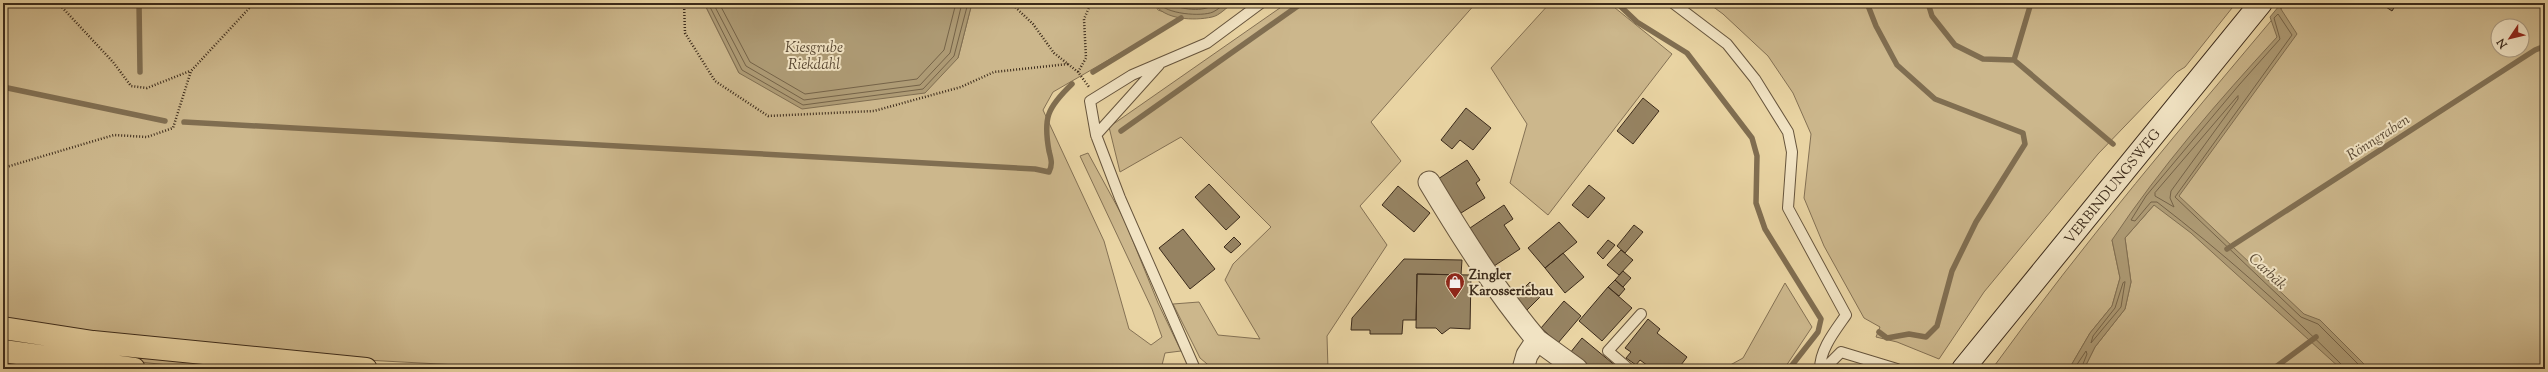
<svg xmlns="http://www.w3.org/2000/svg" width="2548" height="372" font-family="'Sorts Mill Goudy',serif">
<style>
.green{fill:#ccb78c;stroke:#847154;fill-rule:evenodd}
.water{fill:#ae9b75;stroke:#806e51}
.lines{fill:none;stroke-linecap:round;stroke-linejoin:round}
.shore{stroke:#756348;stroke-width:1}
.stream{stroke:#806e51;stroke-width:5.5}
.building{fill:#968362;stroke:#3c2b1b}
.service-casing{stroke:#67553d;stroke-width:12}
.minor-casing{stroke:#67553d;stroke-width:23}
.secondary-casing{stroke:#3c2b1b;stroke-width:24}
.primary-casing{stroke:#3c2b1b;stroke-width:24}
.path{stroke:#3c2b1b;stroke-width:2.5;stroke-dasharray:1 2;stroke-linecap:butt}
.service{stroke:#f1e3c3;stroke-width:10}
.minor{stroke:#f1e3c3;stroke-width:21}
.secondary{stroke:#f1e3c3;stroke-width:22}
.primary{stroke:#e9d4a3;stroke-width:22}
.labels{text-anchor:middle;stroke-width:4;stroke-linejoin:round;paint-order:stroke}
.street-label{font-size:14px;fill:#3c2b1b;stroke:#f1e3c3}
.poi-label{font-size:14px;font-weight:bold;fill:#3c2b1b;stroke:#f1e3c3;text-anchor:start}
.water-label{font-size:15px;font-style:italic;fill:#584732;stroke:#f1e3c3}
</style>
<rect width="100%" height="100%" fill="#e9d4a3"/>
<filter id="stains"><feTurbulence type="fractalNoise" baseFrequency=".005" numOctaves="4"/><feColorMatrix values="0 0 0 0 .2 0 0 0 0 .09 0 0 0 0 .02 0 0 0 .5 -.17"/></filter>
<radialGradient id="worn" r=".72"><stop offset=".6" stop-color="#630" stop-opacity="0"/><stop offset="1" stop-color="#630" stop-opacity=".3"/></radialGradient>
<!-- green -->
<path class="green" d="M3,3H704L739,73L958,58L972,3H1154L1158,10L1181,18L1053,92L1043,110L1104,241L1129,329L1151,345L1162,337L1152,309L1080,156L1088,153L1124,219L1158,303L1181,351L1165,353L1161,369H532L365,360L93,333L3,319Z
M1287,3H1476L1371,122L1401,161L1360,206L1387,245L1327,336L1328,369H1213L1200,358L1173,304L1199,302L1218,335L1260,339L1225,280L1233,264L1271,227L1181,137L1120,172L1109,127Z
M1550,3H1609L1672,54L1548,215L1510,183L1527,124L1491,68Z
M1708,3H2236L2185,67L2177,72L2098,154L1984,292L1939,359L1897,342L1876,337L1880,327L1864,318L1824,246L1804,198L1811,134L1793,93L1768,56L1723,14Z
M2286,3H2545V369H2084L2095,347L2125,309L2131,282L2125,238L2154,205L2112,240L2120,278L2112,306L2090,333L2069,369H1992C2084,242 2185,123 2286,3ZM2498,26H2522V50H2498Z
M1785,283L1812,327L1784,369H1723L1743,358Z
M3,335L278,369H204L104,358L3,344Z
M3,364L35,369H3Z"/>
<!-- water -->
<path class="water" d="M704,3H972L958,58L925,93L802,109L739,73Z
M1154,3H1233C1227,7 1219,16 1212,17C1194,21 1164,20 1154,3Z
M2279,6L2297,34L2179,196L2304,314L2320,320L2369,369H2341L2191,233L2154,205L2125,238L2131,282L2125,309L2095,347L2084,369H2069L2090,333L2112,306L2120,278L2112,240C2160,168 2218,101 2277,37L2270,17Z"/>
<g class="lines">
<!-- shore -->
<path class="shore" d="M708,3L742,70L803,105L923,89L954,56L968,3
M713,3L746,66L804,100L920,85L950,53L962,3
M719,3L750,62L805,94L917,79L944,50L956,3
M1159,3C1165,14 1202,17 1213,12C1217,10 1222,6 1226,3
M1166,3C1182,9 1202,14 1217,3
M2238,96V99L2171,191L2170,198L2174,207L2155,196V193Z
M2125,282L2121,307L2091,343L2093,336L2115,308L2123,283Z
M2074,369L2086,351L2087,354L2081,369
M2343,369L2342,365C2284,307 2222,252 2157,202H2151L2135,221L2131,220L2146,196L2239,85L2280,39L2274,18L2278,14L2292,35L2175,197L2301,317L2318,324L2363,369"/>
<!-- stream -->
<path class="stream" d="M139,3L140,72
M1617,3L1637,22L1687,53L1752,138L1757,156L1756,203L1765,229L1821,319L1818,332L1789,369
M1867,3L1876,26L1897,65L1935,99L2023,133L2025,144L1976,222L1952,271L1937,326L1926,337L1909,334L1887,338L1879,332
M1928,3L1932,16L1955,45L1983,59L2014,60L2113,144
M2014,60L2031,3
M1093,72L1181,18
M3,87L165,121
M184,122L1035,169L1049,172C1053,164 1051,159 1049,151C1043,118 1047,108 1072,84
M1121,131L1302,3
M2227,249L2535,50L2545,46
M2273,369L2316,337"/>
</g>
<!-- building -->
<path class="building" d="M2380,3H2397L2392,11Z
M1643,98L1659,111L1633,144L1617,131Z
M1466,108L1491,128L1473,150L1460,140L1452,149L1441,140Z
M1467,160L1480,180L1476,183L1485,198L1461,213L1438,179Z
M1209,184L1240,217L1226,230L1195,197Z
M1589,185L1605,198L1588,218L1572,205Z
M1398,186L1430,213L1414,232L1382,205Z
M1504,205L1513,219L1504,225L1520,249L1494,266L1470,228Z
M1559,222L1577,242L1545,268L1528,248Z
M1634,225L1643,232L1625,253L1617,246Z
M1183,229L1215,269L1190,289L1159,248Z
M1234,237L1241,244L1231,253L1224,247Z
M1608,240L1615,245L1603,259L1597,253Z
M1621,250L1633,260L1619,275L1607,265Z
M1563,253L1584,277L1565,293L1545,268Z
M1404,259L1462,260L1461,275L1417,274L1416,320H1403L1402,334H1370V330H1351L1352,318Z
M1623,271L1631,278L1623,287L1615,280Z
M1417,274L1471,275L1470,329L1450,328L1442,334L1436,328H1416Z
M1615,280L1625,289L1619,296L1608,287Z
M1530,282L1543,294L1525,312L1513,299Z
M1608,287L1632,308L1602,341L1579,321Z
M1564,301L1581,316L1558,343L1541,328Z
M1648,319L1660,329L1657,333L1687,357L1678,369H1652L1640,360L1636,365L1626,358L1631,352L1625,348Z
M1582,338L1617,367L1616,369H1590L1570,353Z
M1647,365L1652,369H1643Z"/>
<g class="lines">
<!-- service casing -->
<g class="service-casing">
<path id="service" d="M1673,3L1727,44L1755,79L1788,132L1792,152L1788,208L1846,315C1835,331 1820,349 1820,369
M1096,135L1159,65
M1195,369L1120,198L1096,135L1090,101L1132,75L1207,43L1261,3
M1629,369L1608,351L1641,314
M1824,369L1841,352L1897,369"/>
</g>
<!-- minor casing -->
<g class="minor-casing">
<path id="minor" d="M1429,182C1462,237 1496,291 1537,340L1527,355L1523,369
M1537,340L1577,369"/>
</g>
<!-- secondary casing -->
<g class="secondary-casing">
<path id="secondary" d="M1963,369L2261,3"/>
</g>
<!-- primary casing -->
<g class="primary-casing">
<path id="primary" d="M3,328L93,342L366,369
M3,351L134,369"/>
</g>
<!-- path -->
<path class="path" d="M58,3L113,62L131,86L147,88L190,71
M684,3L685,33L715,81L768,116L874,111L961,87L994,72L1068,64
M1011,3L1033,24L1054,53L1078,72L1089,87
M1078,72L1086,58L1084,19L1091,3
M3,168L114,135L147,137L173,128L191,71L254,3"/>
<!-- service -->
<use href="#service" class="service"/>
<!-- minor -->
<use href="#minor" class="minor"/>
<!-- secondary -->
<use href="#secondary" class="secondary"/>
<!-- primary -->
<use href="#primary" class="primary"/>
</g>
<!-- icons -->
<defs>
<g id="shop-pin" transform="scale(1)"><path d="M0 17L-7.5 6A9.5 9.5 0 1 1 7.5 6Z" fill="#8f2418" stroke="#f1e3c3"/><path d="M-5-2.5h2.3a2.7 3.5 0 0 1 5.4 0H5L5.5 6h-11ZM-1.5-2.5h3a1.5 2.3 0 0 0-3 0Z" fill="#fff"/></g>
</defs>
<g fill-rule="evenodd">
<use href="#shop-pin" x="1455" y="282"/>
</g>
<g class="labels">
<!-- street labels -->
<g class="street-label">
<text transform="translate(2112 186) rotate(-51)" y="5">VERBINDUNGSWEG</text>
</g>
<!-- poi labels -->
<g class="poi-label">
<text x="1469" y="279">Zingler<tspan x="1469" dy="16">Karosseriebau</tspan></text>
</g>
<!-- water labels -->
<g class="water-label">
<text x="814" y="52">Kiesgrube<tspan x="814" dy="17">Riekdahl</tspan></text>
<text transform="translate(2378 137) rotate(-33)" y="5">Rönngraben</text>
<text transform="translate(2268 271) rotate(43)" y="5">Carbäk</text>
</g>
</g>
<!-- margin -->
<rect width="2548" height="372" fill="none" stroke="#e9d4a3" stroke-width="16"/>
<rect x="4" y="4" width="2540" height="364" fill="none" stroke="#3c2b1b" stroke-width="2"/>
<rect x="8" y="8" width="2532" height="356" fill="none" stroke="#3c2b1b"/>
<!-- north arrow -->
<g transform="translate(2510 38) rotate(235)"><circle r="19" fill="#f1e3c3" stroke="#a99980"/>
<path d="M0-3L7 15L0 10L-7 15Z" fill="#8f2418"/>
<text y="-6" font-size="11" font-weight="bold" text-anchor="middle" fill="#3c2b1b">N</text>
</g>
<rect width="100%" height="100%" filter="url(#stains)"/>
<rect width="100%" height="100%" fill="url(#worn)"/>
</svg>
